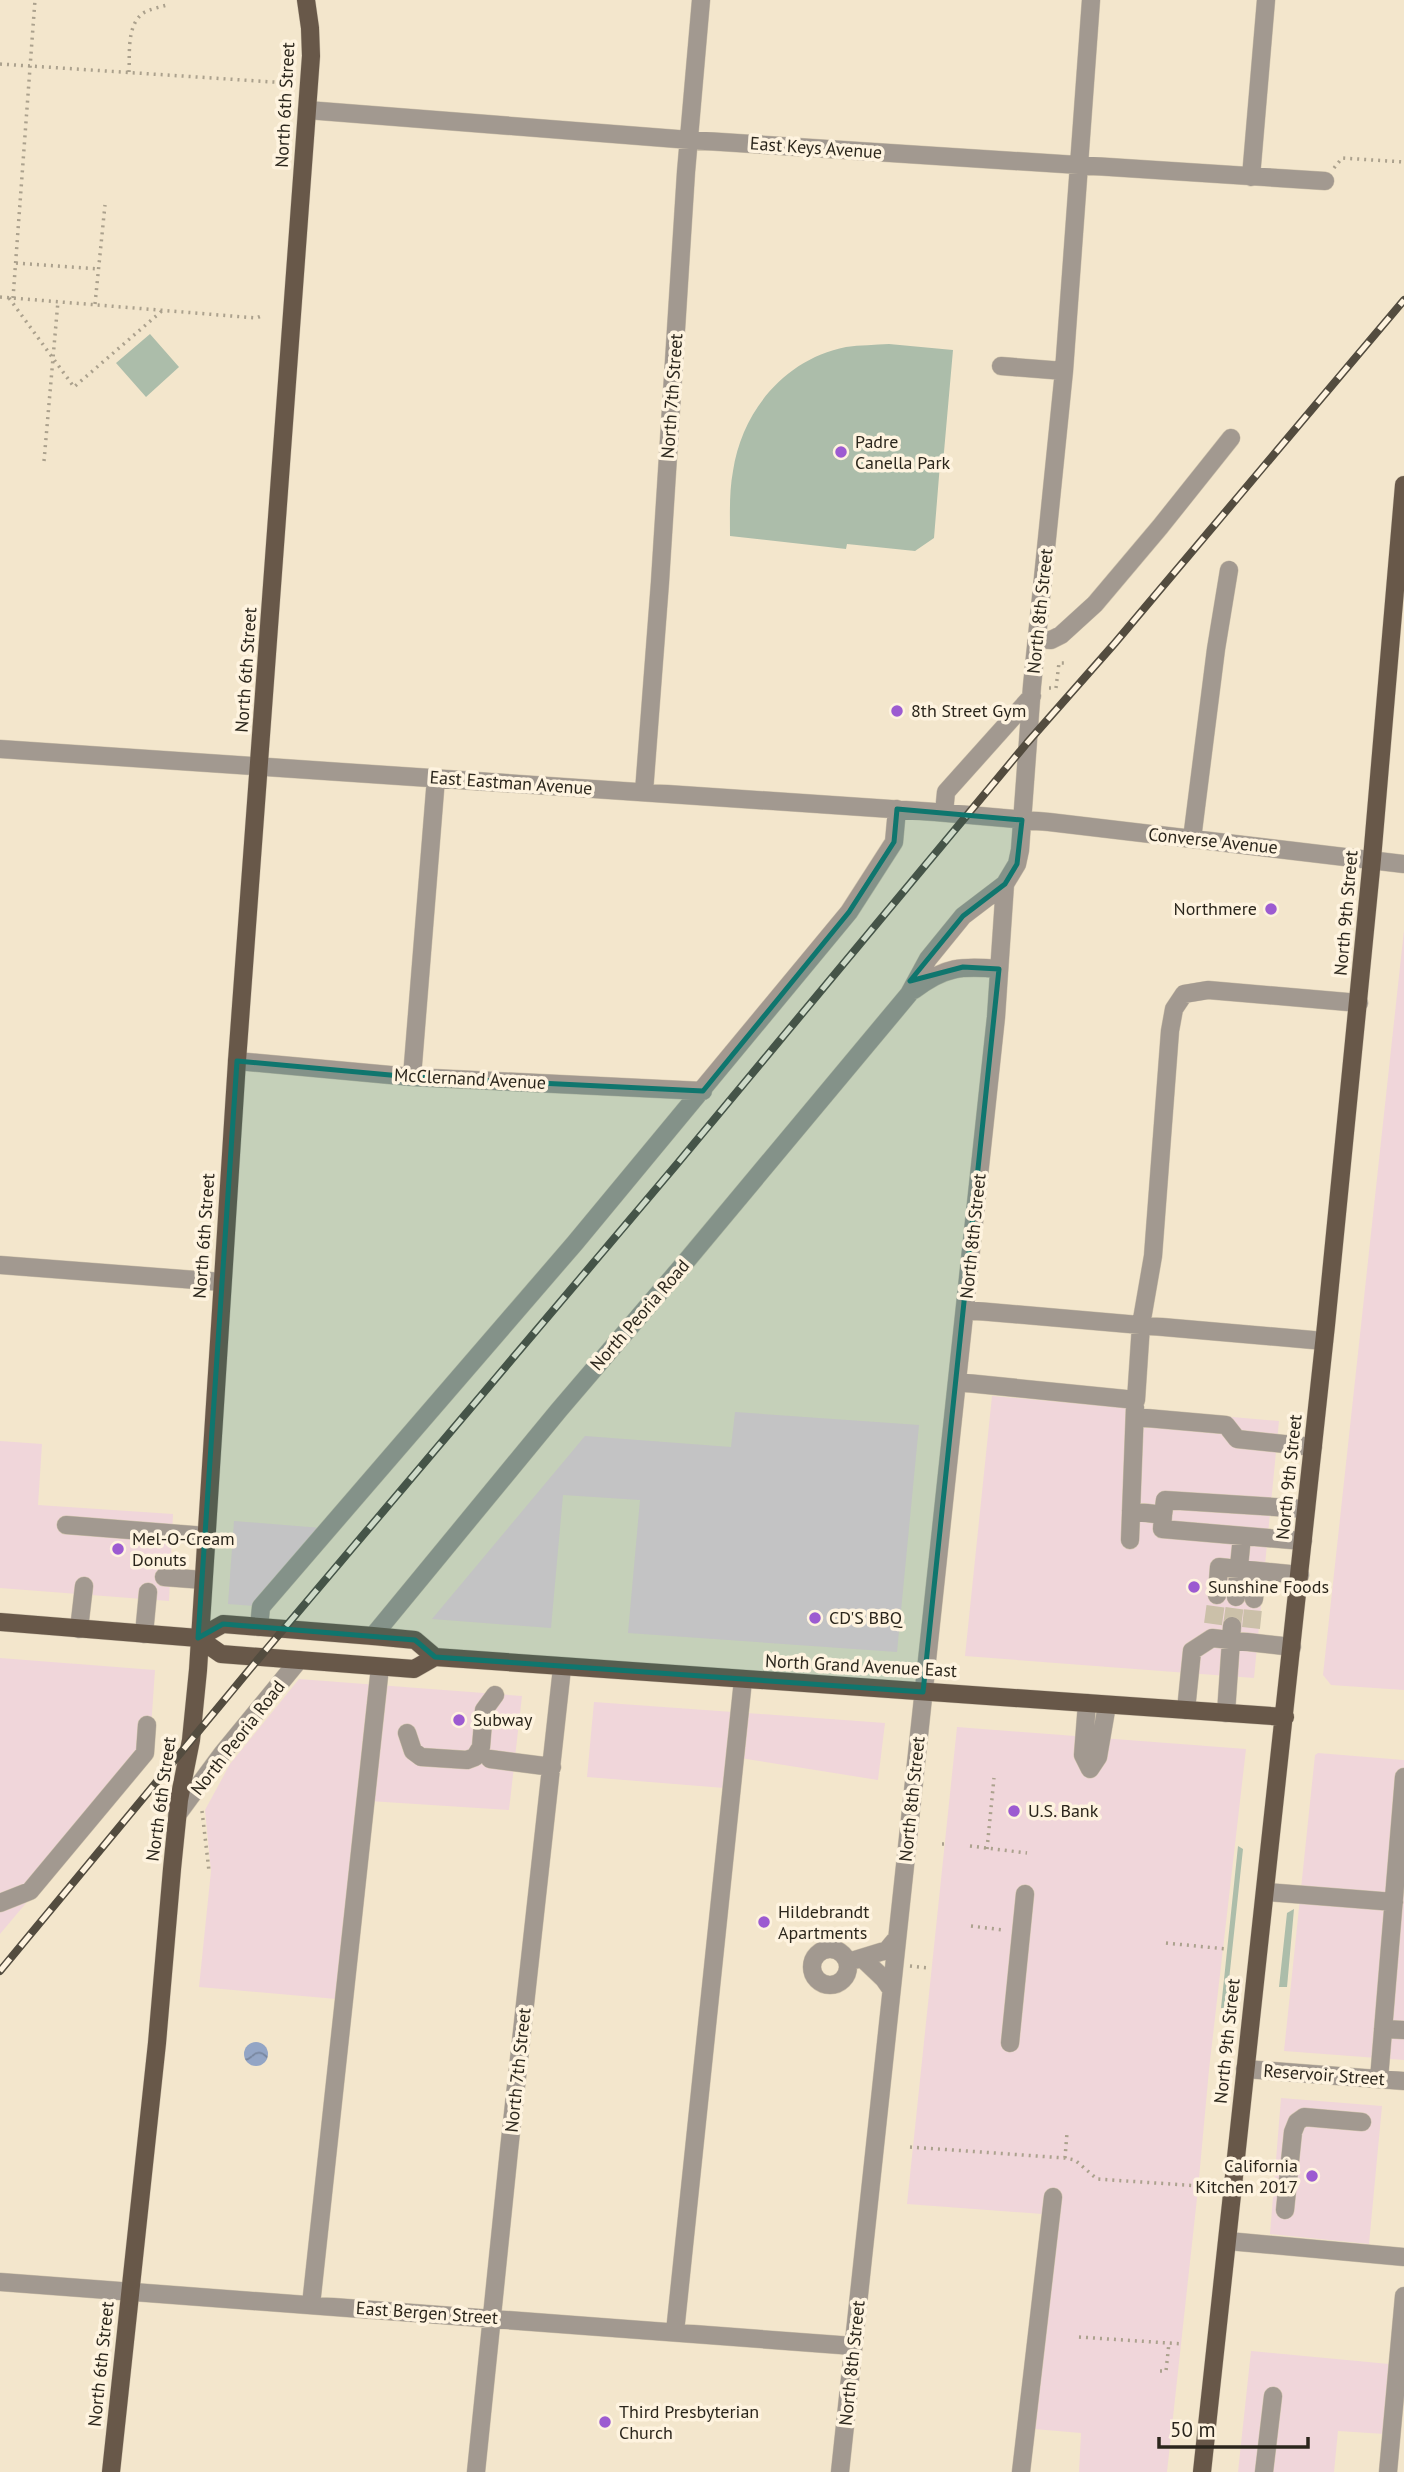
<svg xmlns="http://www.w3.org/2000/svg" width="1404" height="2472" font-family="'PT Sans',sans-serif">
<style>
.commercial{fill:#f0d6da}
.grass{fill:#acbdaa}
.water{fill:url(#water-waves)}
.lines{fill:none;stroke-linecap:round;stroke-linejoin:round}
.minor-tunnel{stroke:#cbc0a9;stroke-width:18;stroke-dasharray:18 9;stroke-linecap:butt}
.minor-casing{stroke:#cfc3ac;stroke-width:19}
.major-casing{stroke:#cfc3ac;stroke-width:19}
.path{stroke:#aba18d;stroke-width:3.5;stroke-dasharray:2 5;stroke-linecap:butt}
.minor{stroke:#a29990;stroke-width:18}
.major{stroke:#685849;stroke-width:18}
.rail-casing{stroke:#534c3f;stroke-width:8}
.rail{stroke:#fef3df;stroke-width:5;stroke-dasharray:16;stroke-linecap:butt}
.marked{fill:#0f766e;fill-opacity:0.2;stroke:#0f766e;stroke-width:5;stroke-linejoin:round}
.poi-dot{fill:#9c5bd1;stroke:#fef3df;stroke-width:2.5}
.labels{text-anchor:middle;stroke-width:7;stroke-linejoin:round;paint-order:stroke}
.street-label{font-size:18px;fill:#2b261c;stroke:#fef3df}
.poi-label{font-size:18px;fill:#2b261c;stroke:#fef3df;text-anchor:start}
</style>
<defs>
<pattern id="water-waves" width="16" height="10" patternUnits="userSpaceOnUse" patternTransform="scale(1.75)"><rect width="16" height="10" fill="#93a5c5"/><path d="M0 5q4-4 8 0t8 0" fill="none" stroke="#78869f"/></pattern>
</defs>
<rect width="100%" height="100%" fill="#f3e6cc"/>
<!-- commercial -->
<path class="commercial" d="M1404,930V1690L1331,1685L1323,1675Z
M992,1396L1279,1421L1254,1678L965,1656Z
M735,1412L919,1425L897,1652L628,1633L640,1500L563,1495L551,1628L432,1619L585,1436L731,1447Z
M0,1441L42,1444L38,1505L173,1514L169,1601L0,1588Z
M234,1521L322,1528L255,1606L228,1604Z
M0,1658L155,1670L149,1757L0,1934Z
M299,1679L522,1696L509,1810L369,1801L348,2000L199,1987L211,1871L205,1810L230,1764Z
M594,1702L885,1723L878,1780L740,1758L737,1789L587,1777Z
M957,1727L1246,1749L1209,2070L1198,2189L1167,2472H1079L1081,2433L1034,2429L1056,2215L907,2204Z
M1318,1753L1404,1760V2060L1284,2051L1315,1755Z
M1281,2098L1382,2106L1369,2244L1270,2234Z
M1251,2351L1389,2364L1385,2434L1338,2431L1334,2472H1238Z"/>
<!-- grass -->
<path class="grass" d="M150,334L179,367L146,397L116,363Z
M889,344L953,350L943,463L940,464L934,538L915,551L847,544L846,549L730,536C730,515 729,492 733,471C742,411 785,359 846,347C860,345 875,345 889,344Z
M1238,1846L1243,1849L1226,2008H1221Z
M1294,1909L1287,1987H1279L1287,1913Z"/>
<!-- water -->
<path class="water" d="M244 2054a12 12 0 1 1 24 0a12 12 0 1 1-24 0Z"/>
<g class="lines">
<!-- minor-tunnel -->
<path class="minor-tunnel" d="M1213,1624L1217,1595
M1232,1626L1236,1597
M1251,1628L1254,1599"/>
<!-- minor casing -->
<g class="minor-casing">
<path id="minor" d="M307,110L690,140L1325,181
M1251,177L1266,0
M1001,366L1064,371
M1037,639L1051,640L1061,635L1095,604L1160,527L1231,438
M0,749L935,812L1049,822L1404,864
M644,792L660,582L686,172L701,0
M944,813L946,792L1032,696
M1192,839L1216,649L1229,570
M914,990C945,966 962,966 999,969
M237,1061L412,1077L703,1091
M412,1077L436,778
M0,1265L222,1282
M966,1310L1324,1341
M957,1382L1136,1400L1141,1325L1153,1256L1170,1031L1174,1009L1184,994L1208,990L1359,1003
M1135,1417L1226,1425L1237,1439L1313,1447
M1131,1511L1163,1515L1165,1500L1306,1509
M1163,1515L1162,1529L1303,1541
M66,1525L206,1536
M1130,1540L1135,1407
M164,1577L203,1580
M1217,1595L1219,1567L1300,1575
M1236,1597L1242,1536
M1254,1599L1257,1571
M259,1627L261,1607L575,1243L849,912L894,842L897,809
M79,1629L84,1586
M144,1634L148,1592
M373,1636L559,1410L683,1265L909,994L928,959L963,916L1005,884
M1087,1703L1083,1755L1090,1769L1098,1757L1107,1705
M1186,1710L1192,1651L1212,1638L1292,1647
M1226,1713L1232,1626
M407,1733L413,1751L421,1757L467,1760L475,1757L481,1747L484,1710L495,1695
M490,1759L552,1767
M177,1815L222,1754L299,1660
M1266,1892L1394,1902
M0,1903L30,1891L145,1753L147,1725
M812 1967a18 18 0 1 1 36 0a18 18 0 1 1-36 0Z
M863,1959L884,1979L891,1989
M848,1962L887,1950L897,1938
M1383,2029L1404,2030
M1010,2043L1025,1894
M1245,2069L1404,2081
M1379,2079L1404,1777
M1285,2210L1293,2132L1297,2122L1304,2117L1362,2122
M1228,2241L1404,2257
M0,2282L853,2346
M311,2305L380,1667
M675,2332L743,1680
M476,2472L509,2150L562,1668
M840,2472L996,1017L1005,884L1017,864L1020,850L1032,686L1064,371L1091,0
M1021,2472L1053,2197
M1264,2472L1273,2396
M1388,2472L1404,2296"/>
</g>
<!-- major casing -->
<g class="major-casing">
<path id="major" d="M0,1622L198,1638L221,1654L414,1669L435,1657L1285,1717
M198,1638L223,1624L373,1636L415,1640L435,1657
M111,2472L157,2043L172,1869L179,1800L191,1740L198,1670L237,1061L311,56L310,28L306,0
M1202,2472L1326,1325L1372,859L1404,485"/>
</g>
<!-- path -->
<path class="path" d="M0,64L288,83
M129,72C130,54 126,23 145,12C151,9 160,7 167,5
M1334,168L1342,158L1404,162
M16,263L98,269
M0,297L256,318L264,315
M9,298L74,387L163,310
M13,298L35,0
M95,304L105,205
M44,461L58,301
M1049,688H1056L1059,663H1066
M202,1811L209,1871
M942,1844H946
M970,1846L1027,1853
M987,1849L994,1778
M971,1926L1003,1930
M1166,1943L1226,1949
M910,1966L929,1968
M910,2147L1065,2158L1075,2160L1097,2179L1200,2186
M1065,2158L1067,2133
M1079,2337L1183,2344
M1160,2371H1166L1169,2343"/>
<!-- minor -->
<use href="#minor" class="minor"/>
<!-- major -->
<use href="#major" class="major"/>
<!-- rail casing -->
<g class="rail-casing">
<path id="rail" d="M0,1971L260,1657L677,1164L1027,743L1115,643L1404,300"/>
</g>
<!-- rail -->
<use href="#rail" class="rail"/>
</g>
<!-- marked area -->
<path class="marked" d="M897,809L1022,820L1017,864L1005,884L963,916L910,981L963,967L999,969L923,1692L435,1657L415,1640L223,1624L198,1638L237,1061L412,1077L703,1091L849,912L894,842Z"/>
<!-- markers -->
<g class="poi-dot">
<circle cx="841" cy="452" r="7"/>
<circle cx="897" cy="711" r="7"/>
<circle cx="1271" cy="909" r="7"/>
<circle cx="118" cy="1549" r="7"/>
<circle cx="1194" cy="1587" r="7"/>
<circle cx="815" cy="1618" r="7"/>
<circle cx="459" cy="1720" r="7"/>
<circle cx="1014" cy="1811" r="7"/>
<circle cx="764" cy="1922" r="7"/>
<circle cx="1312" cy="2176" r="7"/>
<circle cx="605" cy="2422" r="7"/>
</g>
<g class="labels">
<!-- street labels -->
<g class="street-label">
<text transform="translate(285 105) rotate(-87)" y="6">North 6th Street</text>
<text transform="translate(816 148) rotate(4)" y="6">East Keys Avenue</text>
<text transform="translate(672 396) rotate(-86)" y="6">North 7th Street</text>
<text transform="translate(1040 611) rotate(-84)" y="6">North 8th Street</text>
<text transform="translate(246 670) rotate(-86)" y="6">North 6th Street</text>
<text transform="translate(511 783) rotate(4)" y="6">East Eastman Avenue</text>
<text transform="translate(1213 841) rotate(6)" y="6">Converse Avenue</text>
<text transform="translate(1346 913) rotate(-85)" y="6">North 9th Street</text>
<text transform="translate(470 1079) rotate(3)" y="6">McClernand Avenue</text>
<text transform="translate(204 1236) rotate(-86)" y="6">North 6th Street</text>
<text transform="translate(973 1236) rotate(-84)" y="6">North 8th Street</text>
<text transform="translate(640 1315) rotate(-49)" y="6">North Peoria Road</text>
<text transform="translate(1289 1477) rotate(-84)" y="6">North 9th Street</text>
<text transform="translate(861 1666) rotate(3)" y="6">North Grand Avenue East</text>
<text transform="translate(238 1738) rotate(-52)" y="6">North Peoria Road</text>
<text transform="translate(161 1799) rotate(-82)" y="6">North 6th Street</text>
<text transform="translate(912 1799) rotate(-84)" y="6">North 8th Street</text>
<text transform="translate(1227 2041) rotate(-84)" y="6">North 9th Street</text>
<text transform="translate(518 2070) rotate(-84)" y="6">North 7th Street</text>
<text transform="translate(1324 2075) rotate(4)" y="6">Reservoir Street</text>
<text transform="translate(427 2313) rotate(4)" y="6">East Bergen Street</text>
<text transform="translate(852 2363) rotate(-84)" y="6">North 8th Street</text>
<text transform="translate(101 2364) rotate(-84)" y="6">North 6th Street</text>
</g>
<!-- poi labels -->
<g class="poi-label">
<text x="855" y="448">Padre<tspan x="855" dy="21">Canella Park</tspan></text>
<text x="911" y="717">8th Street Gym</text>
<text x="1257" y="915" text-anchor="end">Northmere</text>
<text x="132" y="1545">Mel-O-Cream<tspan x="132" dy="21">Donuts</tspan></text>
<text x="1208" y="1593">Sunshine Foods</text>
<text x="829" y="1624">CD'S BBQ</text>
<text x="473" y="1726">Subway</text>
<text x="1028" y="1817">U.S. Bank</text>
<text x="778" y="1918">Hildebrandt<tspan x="778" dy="21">Apartments</tspan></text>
<text x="1298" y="2172" text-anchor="end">California<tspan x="1298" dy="21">Kitchen 2017</tspan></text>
<text x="619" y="2418">Third Presbyterian<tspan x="619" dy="21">Church</tspan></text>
</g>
</g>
<!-- scale -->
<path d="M1159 2437v10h149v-10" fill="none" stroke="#2b261c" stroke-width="3.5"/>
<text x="1170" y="2437" font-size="21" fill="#2b261c" stroke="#fef3df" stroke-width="5" paint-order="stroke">50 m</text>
</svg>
